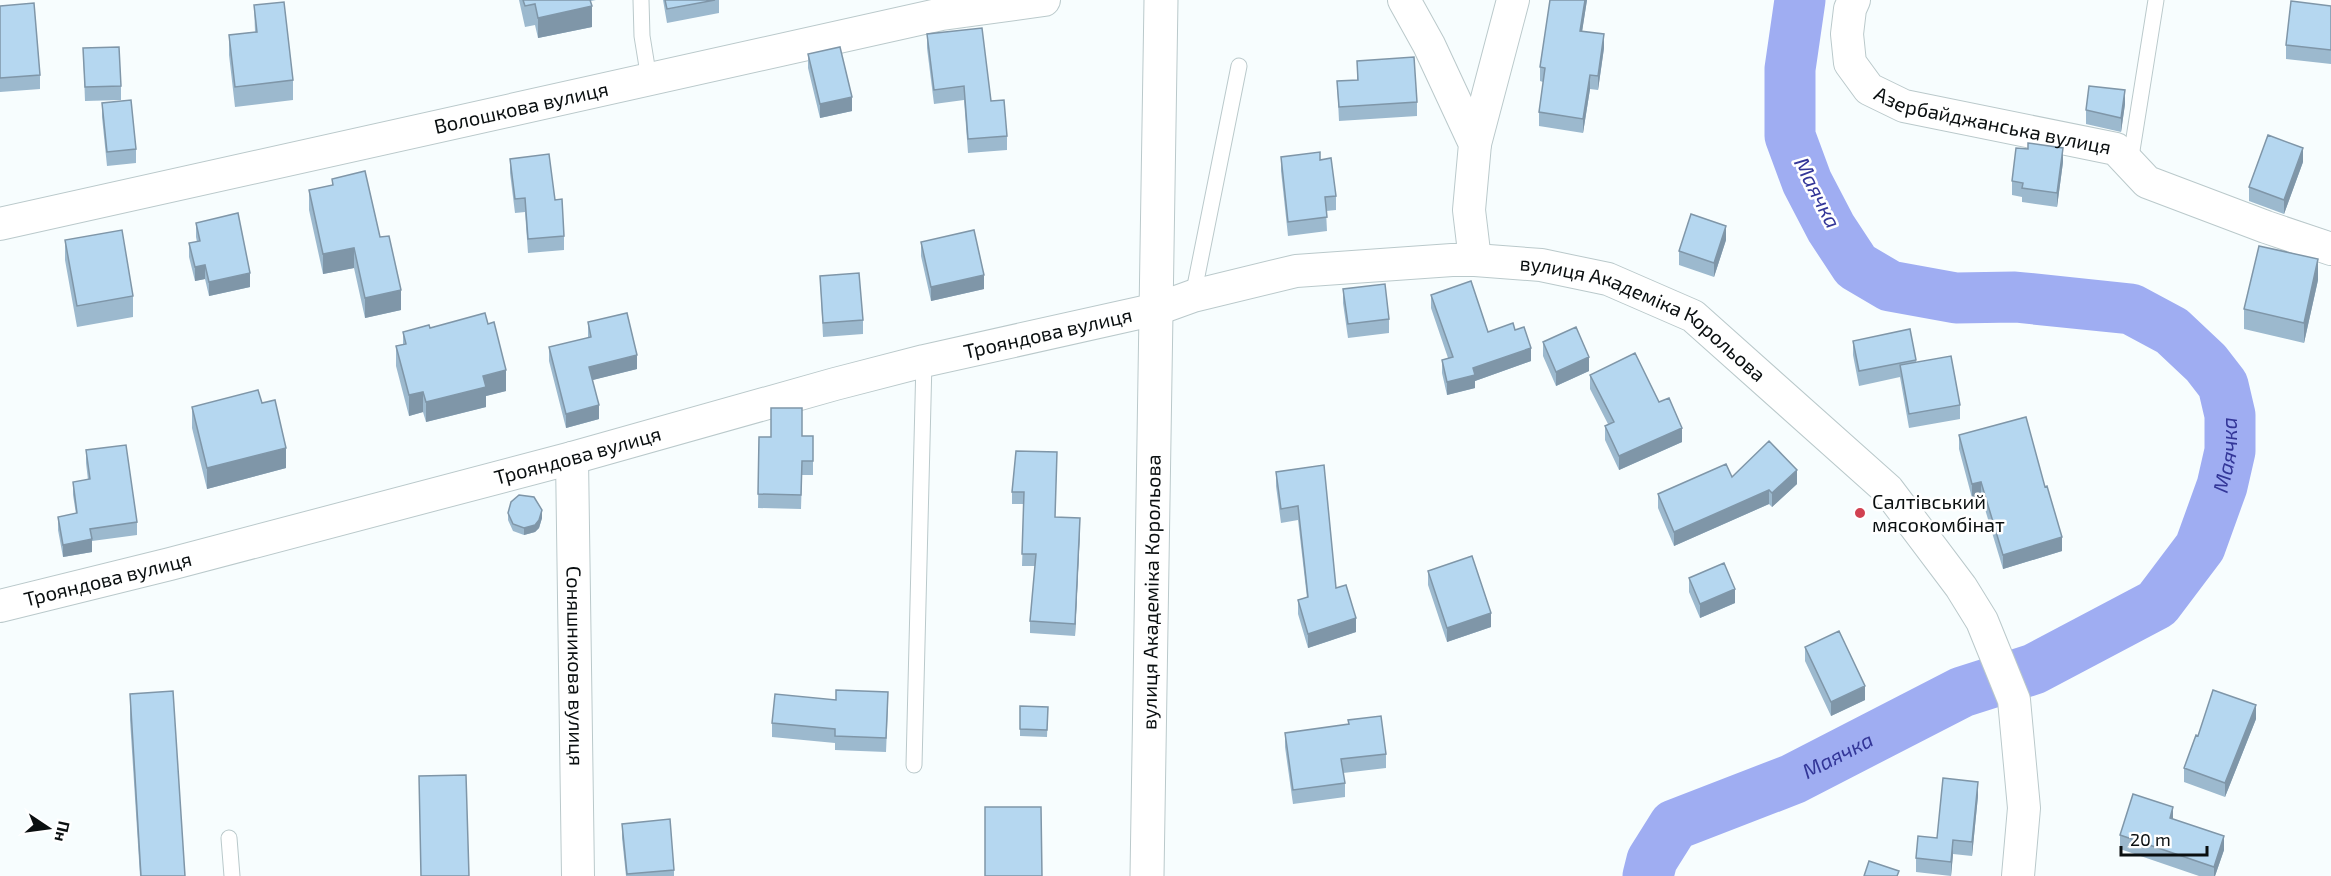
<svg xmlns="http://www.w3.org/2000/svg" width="2331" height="876" font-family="'Exo 2',sans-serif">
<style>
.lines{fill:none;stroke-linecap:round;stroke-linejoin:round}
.river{stroke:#9fadf2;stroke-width:51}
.lane-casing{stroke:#bac9cb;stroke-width:17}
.street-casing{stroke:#bac9cb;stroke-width:34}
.secondary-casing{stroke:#bac9cb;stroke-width:35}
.lane{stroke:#fff;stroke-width:15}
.street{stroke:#fff;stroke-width:32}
.secondary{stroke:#fff;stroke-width:33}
.wall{fill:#9cb9ce}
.shaded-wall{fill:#7f96a8}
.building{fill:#b5d7f0;stroke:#7f96a8;stroke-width:1.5}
.poi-dot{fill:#d14151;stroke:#fff;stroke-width:2}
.labels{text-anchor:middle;stroke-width:5;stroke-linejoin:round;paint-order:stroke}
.street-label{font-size:20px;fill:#0a0f10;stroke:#fff}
.poi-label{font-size:20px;fill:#0a0f10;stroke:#fff;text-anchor:start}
.water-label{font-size:21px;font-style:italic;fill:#333698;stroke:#fff}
</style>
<rect width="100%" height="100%" fill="#f7fdfe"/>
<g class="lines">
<!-- river -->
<path class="river" id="s1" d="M1648,876L1652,860L1674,825L1793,779L1962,692L2034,669L2157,604L2200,547L2222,486L2230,451V415L2223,385L2206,363L2172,331L2131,309L2015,297L1956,298L1890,286L1856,266L1831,228L1807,182L1790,136V69L1800,0"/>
<!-- lane casing -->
<g class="lane-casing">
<path id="lane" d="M641,0L642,36L649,79
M2130,163L2156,0
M1193,296L1239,66
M914,765L924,361
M229,838L232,876"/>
</g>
<!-- street casing -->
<g class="street-casing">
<g id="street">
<path d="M1404,0L1429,45L1475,144L1469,210L1475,260"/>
<path id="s2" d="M1854,0L1850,9L1847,34L1850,63L1869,89L1904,106L2116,149L2147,182L2266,227L2331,249"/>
<path d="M1475,144L1513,0"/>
<path id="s3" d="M0,224L942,14L1044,0"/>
<path id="s4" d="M572,458L578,876"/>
<path id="s5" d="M0,606L170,564L572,458L835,384L924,361L1157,309L1193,296L1296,271L1452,260H1475L1541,265L1608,279L1693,316L1888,490L1961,587L1982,621L2014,700L2024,808L2018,876"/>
</g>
</g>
<!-- secondary casing -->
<g class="secondary-casing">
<g id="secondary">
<path id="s6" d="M1147,876L1161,0"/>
</g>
</g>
<!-- lane -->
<use href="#lane" class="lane"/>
<!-- street -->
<use href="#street" class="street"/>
<!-- secondary -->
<use href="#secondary" class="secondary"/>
</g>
<!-- wall -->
<path class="wall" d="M519,0H596L591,1L592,27L538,38L535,25L525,27Z
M663,0H719V13L667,23Z
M1550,0H1587L1582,31L1604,48L1598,90L1590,89L1583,133L1539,126V112L1543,82L1540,81V67Z
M254,5L293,80V100L235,107L229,55V35L255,32Z
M0,6L40,75V89L0,92Z
M2331,6V64L2286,59V45Z
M927,34L991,101L1007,136V150L968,153L964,100L934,104L927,48Z
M83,48L121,86V100L85,101Z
M808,54L852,111L820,118L808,68Z
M1357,61L1417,102V116L1339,121L1337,81L1357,80Z
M102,103L136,149V163L107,166L102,117Z
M2125,104L2121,132L2086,124V110Z
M1281,157L1320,160L1336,196V210L1326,211L1327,231L1288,236L1281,171Z
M510,159L555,200L564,236V250L528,253L525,212L515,213L510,173Z
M2063,162L2057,207L2022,202V197L2012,195V181Z
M2303,162L2284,214L2249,201V187Z
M332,179L380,237L401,310L365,318L354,268L323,274L309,210V190L332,185Z
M196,223L250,287L209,296L205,279L195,281L189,257V243L197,242L196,237Z
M65,240L133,296V317L77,327L65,260Z
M1726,240L1714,277L1679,265V251Z
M921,242L984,289L931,301L921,256Z
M820,276L863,320V334L823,337Z
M2318,280L2304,343L2244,329V309Z
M1343,289L1389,319V333L1348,338L1343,303Z
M1431,295L1488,332L1515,330L1531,361L1475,381V388L1447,395L1442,373V360L1448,358L1431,308Z
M588,322L637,369L592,380L599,419L566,428L549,361V347L588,338Z
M430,328L506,391L486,396V407L426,422L423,412L409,416L396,366V346L403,344V332Z
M1853,341L1916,360V362L1960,405V419L1909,428L1900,377L1859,386L1853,355Z
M1543,342L1589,371L1556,386L1543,356Z
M1590,375L1659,402L1682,442L1619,470L1605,440V426L1608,424L1590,389Z
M262,403L286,468L207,489L192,428V407Z
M1959,435L2062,551L2003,569L1981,496L1972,498L1959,449Z
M813,436V475H802L801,509L758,508L759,437Z
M86,450L137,522V535L92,541V552L63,557L58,530V517L76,514L73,495V482L88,480L86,463Z
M1057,452L1055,517L1080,530L1075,636L1030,633V621L1035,566H1022L1024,504H1012V492Z
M1324,465L1336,588L1356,632L1308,648L1298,614V600L1307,598L1298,520L1281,523L1276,486V472Z
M1732,477L1797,484L1772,507L1769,504L1674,546L1658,508V494Z
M508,513L542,518L539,528L535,532L524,535L513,531L508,520Z
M1428,571L1491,627L1447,642L1428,585Z
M1689,578L1735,603L1700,618L1689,592Z
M1805,647L1865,700L1831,716L1805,661Z
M130,694L185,876H140L130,720Z
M888,706L886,752L835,750V743L772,737V723Z
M1020,706L1048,707L1047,737L1020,736Z
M2256,719L2225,797L2184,782V768L2198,736Z
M1285,733L1386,754V768L1343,773L1345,783V797L1293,804L1285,747Z
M1978,796L1972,856L1953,854L1951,876L1916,872V858L1937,838Z
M2173,819L2224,850L2215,876H2199L2120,849V835Z
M622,824L674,870V876H626L622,838Z"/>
<!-- shaded-wall -->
<path class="shaded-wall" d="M1585,0H1587L1580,45V31Z
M592,6V27L538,38V18Z
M1604,34V48L1598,90V76Z
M1590,75V89L1583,133V119Z
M2125,90V104L2121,132V118Z
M852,97V111L820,118V104Z
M2063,148V162L2057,207V193Z
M2303,148V162L2284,214V200Z
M1726,226V240L1714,277V263Z
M354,248V268L323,274V254Z
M2318,259V280L2304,343V323Z
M205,265V279L195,281V267Z
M250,273V287L209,296V282Z
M984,275V289L931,301V287Z
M401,290V310L365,318V298Z
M1531,348V361L1475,381V388L1447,395V382L1473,368Z
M637,355V369L589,381V367Z
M1589,357V371L1556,386V372Z
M506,370V391L486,396V407L426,422V402L483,376Z
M423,392V412L409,416V395Z
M599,405V419L566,428V414Z
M1682,428V442L1619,470V456Z
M286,448V468L207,489V468Z
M1797,470V484L1772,507V493Z
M1981,482V496L1972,498V484Z
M1769,490V504L1674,546V532Z
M542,510V518L539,528L535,532L524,535V528Z
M1080,518V530L1075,636V624Z
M2062,537V551L2003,569V555Z
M92,539V552L63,557V545Z
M1735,589V603L1700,618V604Z
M1491,613V627L1447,642V628Z
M1356,618V632L1308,648V634Z
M1865,686V700L1831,716V702Z
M2256,705V719L2225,797V783Z
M1978,782V796L1972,856V842Z
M2173,807V821L2170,818Z
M2224,836V850L2215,876H2214V867Z
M1953,840V854L1951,876V862Z"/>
<!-- building -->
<path class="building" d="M523,0H590L592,6L538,18L535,4L525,6Z
M665,0H715L667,9Z
M1550,0H1585L1580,31L1604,34L1598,76L1590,75L1583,119L1539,112L1545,68L1540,67Z
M2291,1L2331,6V50L2286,45Z
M284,2L293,80L235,87L229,35L257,32L254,5Z
M34,3L40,75L0,78V6Z
M982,28L991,101L1004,100L1007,136L968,139L964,86L934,90L927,34Z
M119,47L121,86L85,87L83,48Z
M840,47L852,97L820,104L808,54Z
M1414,57L1417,102L1339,107L1337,81L1358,80L1357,61Z
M2089,86L2125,90L2121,118L2086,110Z
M131,100L136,149L107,152L102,103Z
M2268,135L2303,148L2284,200L2249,187Z
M2028,143L2063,148L2057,193L2022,188L2023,183L2012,181L2016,148L2028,149Z
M1320,152V160L1331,158L1336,196L1325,197L1327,217L1288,222L1281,157Z
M549,154L555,200L562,199L564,236L528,239L525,198L515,199L510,159Z
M365,171L380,237L389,236L401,290L365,298L354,248L323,254L309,190L333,185L332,179Z
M238,213L250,273L209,282L205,265L195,267L189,243L200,241L196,223Z
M1691,214L1726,226L1714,263L1679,251Z
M122,230L133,296L77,306L65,240Z
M974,230L984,275L931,287L921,242Z
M2259,246L2318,259L2304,323L2244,309Z
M859,273L863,320L823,323L820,276Z
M1471,281L1488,332L1513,323L1515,330L1524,327L1531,348L1473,368L1475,375L1447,382L1442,360L1453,357L1431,295Z
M1385,284L1389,319L1348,324L1343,289Z
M485,313L488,324L494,322L506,370L483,376L486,387L426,402L423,392L409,395L396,346L406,344L403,332L429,325L430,328Z
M627,313L637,355L589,367L599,405L566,414L549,347L591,337L588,322Z
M1576,327L1589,357L1556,372L1543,342Z
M1910,329L1916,360L1859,371L1853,341Z
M1635,353L1659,402L1669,398L1682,428L1619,456L1605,426L1614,422L1590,375Z
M1951,356L1960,405L1909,414L1900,365Z
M258,390L262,403L275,400L286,448L207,468L192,407Z
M771,408H802V436H813V461H802L801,495L758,494L759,437H771Z
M2026,417L2045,487L2047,486L2062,537L2003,555L1981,482L1972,484L1959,435Z
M1769,441L1797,470L1772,493L1769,490L1674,532L1658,494L1726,464L1732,477Z
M126,445L137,522L90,529L92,539L63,545L58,517L77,513L73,482L90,479L86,450Z
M1016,451L1057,452L1055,517L1080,518L1075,624L1030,621L1036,554H1022L1024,492H1012Z
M1324,465L1336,588L1346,585L1356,618L1308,634L1298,600L1308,597L1298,506L1281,509L1276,472Z
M519,495L534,497L542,510L539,520L535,525L524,528L513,524L508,513L511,502Z
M1472,556L1491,613L1447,628L1428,571Z
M1724,563L1735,589L1700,604L1689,578Z
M1839,631L1865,686L1831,702L1805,647Z
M836,690L888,692L886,738L835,736V729L772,723L775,694L836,700Z
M2213,690L2256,705L2225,783L2184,768L2196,735L2198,736Z
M173,691L185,876H141L130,694Z
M1020,706L1048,707L1047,730L1020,729Z
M1381,716L1386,754L1341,759L1345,783L1293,790L1285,733L1349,724L1348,720Z
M466,775L469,876H421L419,776Z
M1943,778L1978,782L1972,842L1953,840L1951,862L1916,858L1918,836L1937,838Z
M2133,794L2173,807L2170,818L2224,836L2214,867L2120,835Z
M985,807H1041L1042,876H985Z
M670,819L674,870L627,874L622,824Z
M1869,861L1899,871L1897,876H1864Z"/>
<!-- markers -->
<circle class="poi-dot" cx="1860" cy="513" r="6"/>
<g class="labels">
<!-- street labels -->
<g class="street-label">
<text dy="7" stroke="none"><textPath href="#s3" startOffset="534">Волошкова вулиця</textPath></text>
<text dy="7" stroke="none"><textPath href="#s2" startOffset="225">Азербайджанська вулиця</textPath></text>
<text dy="7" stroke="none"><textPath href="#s5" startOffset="1701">вулиця Академіка Корольова</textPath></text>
<text dy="7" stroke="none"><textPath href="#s5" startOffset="1083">Трояндова вулиця</textPath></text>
<text dy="7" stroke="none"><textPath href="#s5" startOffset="597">Трояндова вулиця</textPath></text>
<text dy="7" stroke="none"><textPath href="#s5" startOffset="111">Трояндова вулиця</textPath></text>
<text dy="7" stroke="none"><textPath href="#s6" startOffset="284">вулиця Академіка Корольова</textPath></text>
<text dy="7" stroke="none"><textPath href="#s4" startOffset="208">Соняшникова вулиця</textPath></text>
</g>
<!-- poi labels -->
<g class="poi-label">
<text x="1872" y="509">Салтівський<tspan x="1872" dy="23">мясокомбінат</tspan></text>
</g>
<!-- water labels -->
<g class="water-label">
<text transform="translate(1817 193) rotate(63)" y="7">Маячка</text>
<text dy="7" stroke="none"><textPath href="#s1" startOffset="758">Маячка</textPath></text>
<text dy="7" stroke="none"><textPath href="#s1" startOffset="236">Маячка</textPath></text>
</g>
</g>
<!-- north arrow -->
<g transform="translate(48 828) rotate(103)" stroke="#ffffff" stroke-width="4.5" paint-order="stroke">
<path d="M0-4.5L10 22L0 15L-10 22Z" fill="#0a0f10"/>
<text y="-9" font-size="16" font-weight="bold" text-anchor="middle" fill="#0a0f10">Пн</text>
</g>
<!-- scale -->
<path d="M2121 846v9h86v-9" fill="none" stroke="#0a0f10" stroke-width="3"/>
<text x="2130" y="846" font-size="18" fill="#0a0f10" stroke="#ffffff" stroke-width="4.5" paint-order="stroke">20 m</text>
</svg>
